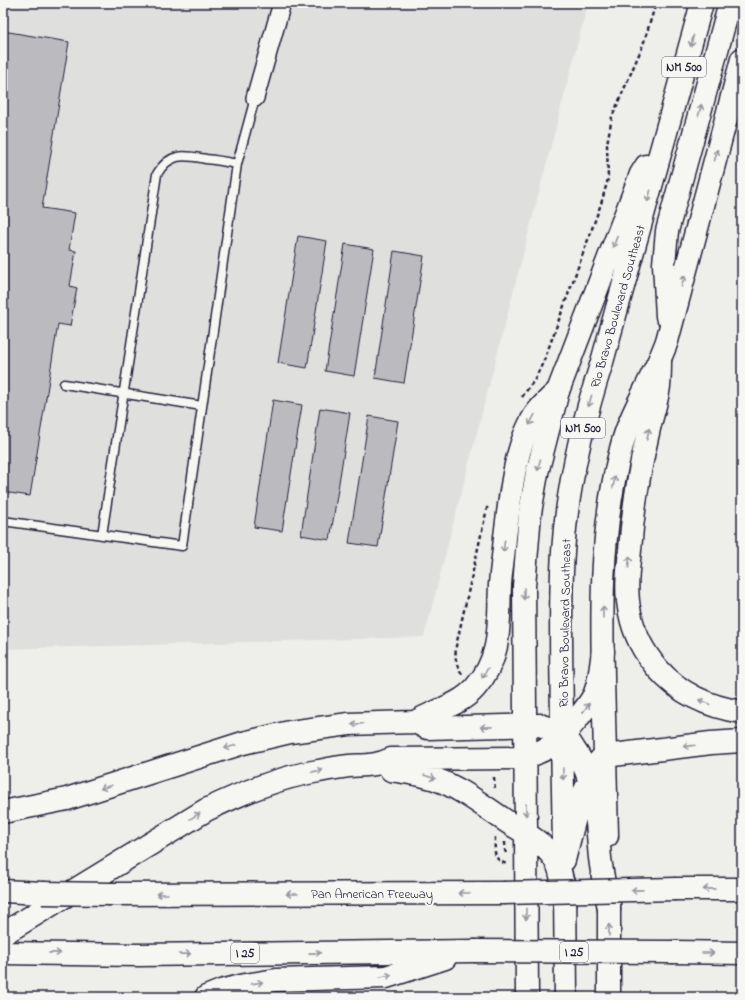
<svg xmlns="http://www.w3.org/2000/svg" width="745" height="1000" font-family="'Indie Flower',sans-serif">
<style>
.built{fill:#dfdfde}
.building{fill:#bbbbbf;stroke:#22223b}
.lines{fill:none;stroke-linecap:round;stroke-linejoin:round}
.lane-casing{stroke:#22223b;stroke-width:11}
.street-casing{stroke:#22223b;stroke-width:20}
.secondary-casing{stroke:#22223b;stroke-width:25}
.primary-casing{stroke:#22223b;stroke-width:25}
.highway-casing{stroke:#22223b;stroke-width:25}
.path{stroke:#22223b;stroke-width:2.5;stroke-dasharray:4 3;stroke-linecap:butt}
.lane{stroke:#f6f6f2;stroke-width:8}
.street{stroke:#f6f6f2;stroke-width:17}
.secondary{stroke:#f6f6f2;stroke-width:22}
.primary{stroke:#f6f6f2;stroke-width:22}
.highway{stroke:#f6f6f2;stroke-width:22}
.highway-bridge-casing{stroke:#22223b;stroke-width:25;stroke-linecap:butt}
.highway-bridge{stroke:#f6f6f2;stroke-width:22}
.oneway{stroke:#9797a0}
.labels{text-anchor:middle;stroke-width:4;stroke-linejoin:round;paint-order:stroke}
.shield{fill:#f6f6f2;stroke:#626272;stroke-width:1}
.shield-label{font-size:12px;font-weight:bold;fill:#22223b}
.street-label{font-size:13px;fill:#22223b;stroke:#f6f6f2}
</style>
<rect width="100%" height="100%" fill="#eeeeeb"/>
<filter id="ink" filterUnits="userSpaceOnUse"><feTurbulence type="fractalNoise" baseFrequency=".025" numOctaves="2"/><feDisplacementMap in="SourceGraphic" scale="8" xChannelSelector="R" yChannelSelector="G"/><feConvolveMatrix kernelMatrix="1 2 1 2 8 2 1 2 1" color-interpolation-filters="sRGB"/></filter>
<g filter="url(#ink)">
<!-- built -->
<path class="built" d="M3,3H588L424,637L3,649Z"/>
<!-- building -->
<path class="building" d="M3,31L69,42L42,208L75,213L69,250L76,251L70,286L77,288L70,326L58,324L30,496L3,492Z
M298,236L327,241L307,368L278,363Z
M345,244L374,249L354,376L325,371Z
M394,251L424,256L404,383L375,378Z
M273,400L302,405L282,531L254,527Z
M320,408L350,413L330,540L301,535Z
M369,416L398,421L378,547L349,543Z"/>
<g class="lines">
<!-- lane casing -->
<g class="lane-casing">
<path id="lane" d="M64,384L202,406
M3,521L182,546L237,164L255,98
M102,535L157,174C170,152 184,155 206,159C216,160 227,162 237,164"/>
</g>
<!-- street casing -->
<g class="street-casing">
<path id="street" d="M255,98L282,3"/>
</g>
<!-- secondary casing -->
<g class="secondary-casing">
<path id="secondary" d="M562,735L564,847
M605,756L607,836
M565,886L566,997
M609,997V890"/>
</g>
<!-- primary casing -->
<g class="primary-casing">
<path id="primary" d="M667,316L664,264L667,231L730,3
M562,735C562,674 559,613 563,552C567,487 582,424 602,362L702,3
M605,756C603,654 595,549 621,449C630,411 654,378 667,341L742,59
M526,833L524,586L530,513L537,473L558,391L641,174L646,166"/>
</g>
<!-- highway casing -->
<g class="highway-casing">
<path id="highway" d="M660,359C660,368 660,377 659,386C657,402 651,418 648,433C639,471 633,510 630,550C628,570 625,592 630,613C634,634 644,653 658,669C680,694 709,707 742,712
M415,722C435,710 459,706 475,688C503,656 498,624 500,585C501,569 504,553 505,537C510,499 514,447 535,415C541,406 550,398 558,391
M391,770C406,772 421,774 435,779C461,788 483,806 506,821C524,833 546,843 557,863C563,875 563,891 565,905
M3,812L67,799L243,743L290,732L349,724L379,723L415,722L427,728L540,725C547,728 556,730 563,735C567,738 571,744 574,749C598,783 596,819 600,858C602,875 606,892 609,909
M526,833L527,997
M564,860L578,806L595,768L600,760L605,756L711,743L742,741
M676,889H742
M3,891L42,893
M110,894L503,893
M3,934L206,810C242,793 279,777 319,771C329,769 339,767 349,766C366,765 376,766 391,759L525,758C535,754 544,750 553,745C562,739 591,703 595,693C600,680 601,665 603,651
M674,952L742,953
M3,953L139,955L474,951
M206,997L221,991L245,985L276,980L386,977L445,958"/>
</g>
<!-- path -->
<path class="path" d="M522,397L535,379L545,358L601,204L608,179L607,144L612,117L643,45L656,3
M462,674C455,664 455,657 456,646L488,504
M494,777L495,790
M495,837C495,851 492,860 507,864
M505,842V850L506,853"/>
<!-- lane -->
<use href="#lane" class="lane"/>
<!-- street -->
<use href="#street" class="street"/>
<!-- secondary -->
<use href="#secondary" class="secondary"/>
<!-- primary -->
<use href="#primary" class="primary"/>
<!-- highway -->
<use href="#highway" class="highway"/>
<!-- highway-bridge casing -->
<g class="highway-bridge-casing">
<path id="highway-bridge" d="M42,893L110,894
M503,893L676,889
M474,951L674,952"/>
</g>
<!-- highway-bridge -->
<use href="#highway-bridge" class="highway-bridge"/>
</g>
<!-- one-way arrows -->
<defs><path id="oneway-shaft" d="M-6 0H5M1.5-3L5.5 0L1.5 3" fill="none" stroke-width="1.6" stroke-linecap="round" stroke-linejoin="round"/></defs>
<g class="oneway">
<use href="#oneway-shaft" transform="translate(692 41) rotate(105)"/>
<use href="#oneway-shaft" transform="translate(700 110) rotate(-75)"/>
<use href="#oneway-shaft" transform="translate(716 155) rotate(-75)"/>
<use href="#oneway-shaft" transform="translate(649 196) rotate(106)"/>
<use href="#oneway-shaft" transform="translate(615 242) rotate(111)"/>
<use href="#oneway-shaft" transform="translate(683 281) rotate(-75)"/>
<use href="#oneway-shaft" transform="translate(590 401) rotate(106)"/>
<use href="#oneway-shaft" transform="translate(532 420) rotate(118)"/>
<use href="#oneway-shaft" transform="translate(648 434) rotate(-78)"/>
<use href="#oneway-shaft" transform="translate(539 465) rotate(104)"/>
<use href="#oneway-shaft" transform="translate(614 482) rotate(-79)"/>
<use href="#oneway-shaft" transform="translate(504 546) rotate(96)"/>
<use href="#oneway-shaft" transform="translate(629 562) rotate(-85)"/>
<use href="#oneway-shaft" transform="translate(524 594) rotate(90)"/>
<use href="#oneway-shaft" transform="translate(603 612) rotate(-90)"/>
<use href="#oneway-shaft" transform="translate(485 673) rotate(121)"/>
<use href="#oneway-shaft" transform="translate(704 702) rotate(-157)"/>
<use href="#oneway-shaft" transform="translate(586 708) rotate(-55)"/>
<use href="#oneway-shaft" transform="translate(357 724) rotate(178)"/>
<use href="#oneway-shaft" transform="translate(486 727) rotate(179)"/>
<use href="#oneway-shaft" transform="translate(689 746) rotate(173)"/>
<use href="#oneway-shaft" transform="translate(230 747) rotate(162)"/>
<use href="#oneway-shaft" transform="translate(317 771) rotate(-11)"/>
<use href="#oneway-shaft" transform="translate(563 774) rotate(89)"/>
<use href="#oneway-shaft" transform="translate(430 777) rotate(18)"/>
<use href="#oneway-shaft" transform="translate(106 787) rotate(162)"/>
<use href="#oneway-shaft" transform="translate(526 810) rotate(90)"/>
<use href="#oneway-shaft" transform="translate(195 816) rotate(-32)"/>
<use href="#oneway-shaft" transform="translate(709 889) rotate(179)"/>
<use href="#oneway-shaft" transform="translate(637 890) rotate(179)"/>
<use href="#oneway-shaft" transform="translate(464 893) rotate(180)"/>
<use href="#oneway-shaft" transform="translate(162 894) rotate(180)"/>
<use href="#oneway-shaft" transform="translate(292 894) rotate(180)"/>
<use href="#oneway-shaft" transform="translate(526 914) rotate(90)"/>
<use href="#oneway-shaft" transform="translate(609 930) rotate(-90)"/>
<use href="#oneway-shaft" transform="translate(55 953) rotate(1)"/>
<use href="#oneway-shaft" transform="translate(315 953) rotate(-1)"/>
<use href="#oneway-shaft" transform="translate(708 953)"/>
<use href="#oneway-shaft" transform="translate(185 954) rotate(-1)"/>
<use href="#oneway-shaft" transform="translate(386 976) rotate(-10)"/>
<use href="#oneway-shaft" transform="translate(257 983) rotate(-8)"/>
</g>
</g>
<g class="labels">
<!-- shield labels -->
<g class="shield">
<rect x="662" y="57" width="44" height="20" rx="3"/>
<rect x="561" y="418" width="44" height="20" rx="3"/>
<rect x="560" y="942" width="28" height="20" rx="3"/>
<rect x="231" y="943" width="28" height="20" rx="3"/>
</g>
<g class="shield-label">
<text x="684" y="71">NM 500</text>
<text x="583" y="432">NM 500</text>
<text x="574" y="956">I 25</text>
<text x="245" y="957">I 25</text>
</g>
<!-- street labels -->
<g class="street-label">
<text transform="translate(617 306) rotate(-74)" y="5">Rio Bravo Boulevard Southeast</text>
<text transform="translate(564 623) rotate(-89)" y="5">Rio Bravo Boulevard Southeast</text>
<text x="372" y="898">Pan American Freeway</text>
</g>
</g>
<!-- margin -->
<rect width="745" height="1000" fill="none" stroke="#f6f6f2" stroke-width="16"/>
<rect x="8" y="8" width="729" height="984" fill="none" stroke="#22223b" stroke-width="1.5" filter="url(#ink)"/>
</svg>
